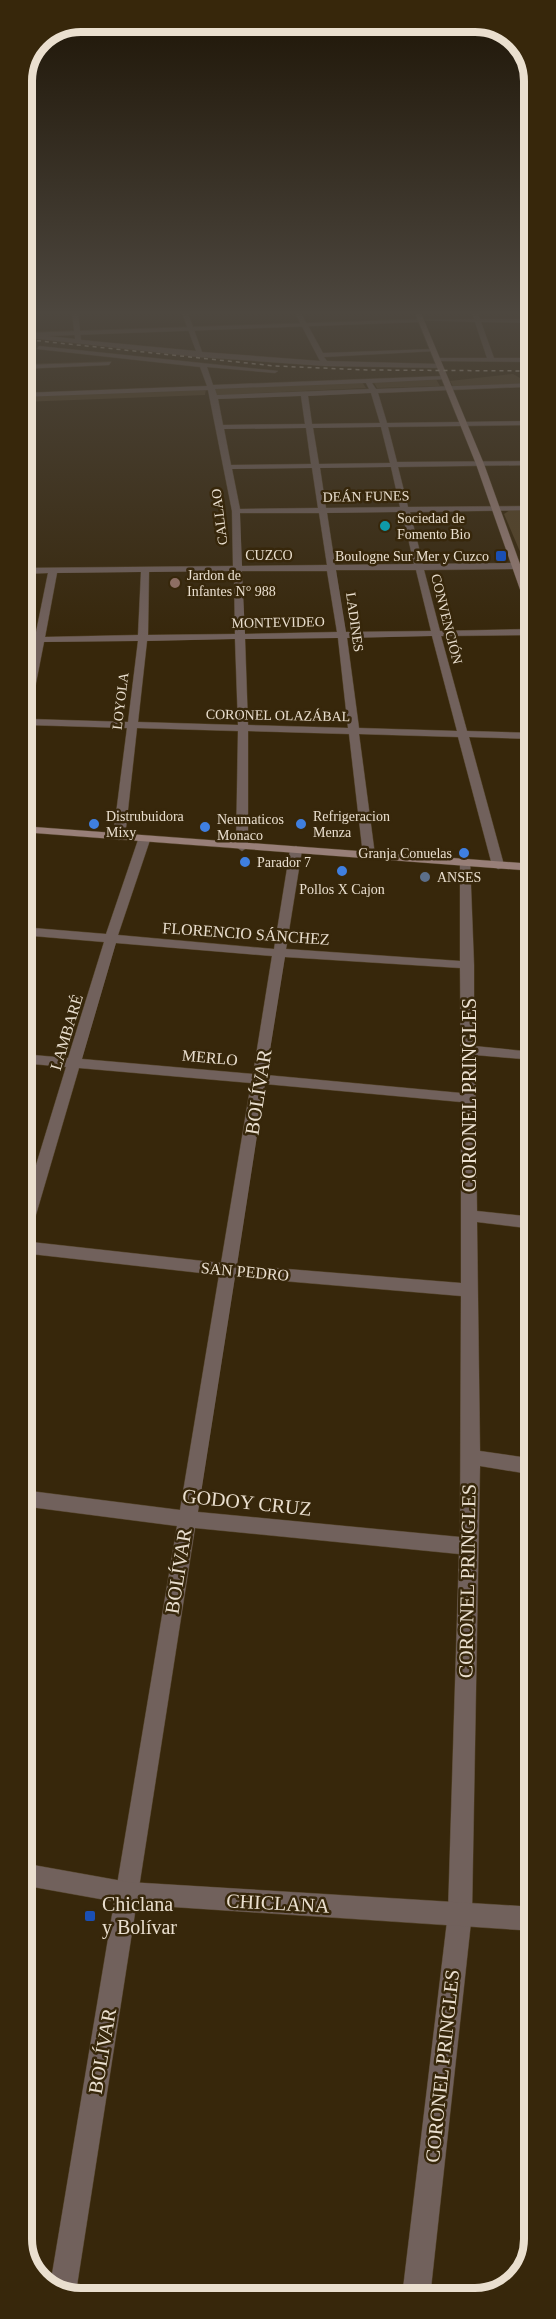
<svg xmlns="http://www.w3.org/2000/svg" width="556" height="2319" font-family="'Times New Roman',serif">
<style>
.green{fill:#554325}
.lines{fill:none;stroke-linecap:round;stroke-linejoin:round}
.minor-casing{stroke:#54442a;stroke-width:1}
.tertiary-casing{stroke:#54442a;stroke-width:1}
.secondary-casing{stroke:#54442a;stroke-width:1}
.minor{fill:#71615c;fill-rule:evenodd}
.tertiary{fill:#71615c;fill-rule:evenodd}
.secondary{fill:#987f78;fill-rule:evenodd}
.rail{stroke:#d4c8b6;stroke-width:1.5;stroke-dasharray:4 4;stroke-linecap:butt}
.culture-dot{fill:#0f9aa8;stroke:#37270b;stroke-width:2}
.transit-dot{fill:#1a4fb4;stroke:#37270b;stroke-width:2}
.education-dot{fill:#8d6e63;stroke:#37270b;stroke-width:2}
.shop-dot{fill:#3f7fe0;stroke:#37270b;stroke-width:2}
.service-dot{fill:#5c6f8a;stroke:#37270b;stroke-width:2}
.labels{text-anchor:middle;stroke-width:5;stroke-linejoin:round;paint-order:stroke}
.far-street-label{font-size:14px;fill:#eadfcf;stroke:#37270b}
.far-poi-label{font-size:14px;fill:#eadfcf;stroke:#37270b;text-anchor:start}
.street-label{font-size:16px;fill:#eadfcf;stroke:#37270b}
.near-street-label{font-size:20px;fill:#eadfcf;stroke:#37270b}
.near-poi-label{font-size:20px;fill:#eadfcf;stroke:#37270b;text-anchor:start}
.rim{fill:none;stroke:#eadfcf;stroke-width:8}
</style>
<rect width="100%" height="100%" fill="#37270b"/>
<!-- green -->
<path class="green" d="M513,374L520,378H534V384L453,386L450,381Z
M436,379L440,386L377,388L373,381Z
M362,382L366,388L217,395L215,389Z
M206,389L205,395L21,402V396Z
M534,509V597L522,564L524,561L504,514L510,510Z"/>
<g class="lines">
<!-- minor casing -->
<g class="minor-casing">
<path id="minor" d="M72,313H78L81,340L196,351L182,313H188L202,352L320,361L295,313H301L323,353L433,349L436,351L324,357L327,361L439,364L442,366L439,368L325,366L198,357L21,337V333L75,339Z
M472,313H478L480,319H534V323L481,322L494,358H534V362L434,361L436,358H487L475,322L418,320L474,319Z
M39,346L278,371L275,373L207,367L213,385L444,376L446,379L372,383L376,389L534,383V387H530L534,394V403L524,387L378,393L387,423L534,421V425L388,427L397,462L534,461V465L398,467L408,507L534,506V510L410,512L423,564L516,563L520,566L516,569L424,570L440,631L534,629V635L441,636L467,731L534,733V739L469,737L504,865L502,868L498,869L492,865L458,737L359,734L375,855L369,859L363,855L349,734L248,731V847L242,851L236,847L238,731L137,728L125,837L119,840L113,837L127,728L28,725L26,735L21,738V707L34,643H21V637H35L48,573L21,574V568L233,566L232,511L208,390L21,397V393L207,386L200,367L37,349ZM366,383L369,389L217,395L215,389ZM371,393L380,423L312,424L308,396ZM301,396L305,424L223,425L218,399ZM381,427L390,463L319,464L313,428ZM306,428L311,464L231,465L224,429ZM391,467L400,507L326,508L320,468ZM312,468L318,508L240,509L232,469ZM402,512L414,564L335,565L327,513ZM240,513H319L327,565L242,566ZM336,570H416L431,631L346,632ZM234,571L235,634L148,635L149,572ZM242,571H327L337,632L245,634ZM141,572L138,635L45,637L57,573ZM432,636L457,731L359,728L347,638ZM338,638L348,728L248,725L245,639ZM235,639L238,725L138,722L147,641ZM138,641L128,722L29,719L44,642Z
M111,362L109,365L21,369V365Z
M144,837L150,840L118,935L274,949L290,850L296,846L302,850L286,949L460,961V863L462,860H470L474,965V1046L534,1052V1060L475,1055L477,1211L534,1217V1229L477,1222L480,1451L535,1459V1475L480,1466L472,1913L430,2297H402L448,1913L459,1554L195,1528L76,2292L73,2297L50,2286L177,1526L22,1506V1490L180,1510L219,1275L22,1253V1241L221,1263L251,1083L79,1068L30,1235L28,1239L22,1241V1211L66,1067L21,1063V1054L68,1058L104,942L21,935V927L106,934L138,840ZM116,943L272,956L253,1074L82,1059ZM285,957L460,968L461,1093L266,1075ZM265,1084L461,1102V1283L237,1265ZM235,1277L461,1296L460,1537L198,1512Z"/>
</g>
<!-- tertiary casing -->
<g class="tertiary-casing">
<path id="tertiary" d="M423,319L421,322L21,337V333Z
M22,1863L128,1882L535,1907V1931L128,1904L22,1885Z"/>
</g>
<!-- secondary casing -->
<g class="secondary-casing">
<path id="secondary" d="M415,313H421L484,464L534,603V618L529,615L476,464Z
M21,826L534,864V871L21,832Z"/>
</g>
<!-- minor -->
<use href="#minor" class="minor"/>
<!-- tertiary -->
<use href="#tertiary" class="tertiary"/>
<!-- secondary -->
<use href="#secondary" class="secondary"/>
<!-- rail -->
<path class="rail" d="M21,339L275,366L367,370L534,371"/>
</g>
<!-- sky -->
<linearGradient id="sky" x2="0" y2="1"><stop stop-color="#1e1506"/><stop offset="0.49" stop-color="#4d473f"/><stop offset="1" stop-color="#4d473f" stop-opacity="0"/></linearGradient>
<rect width="556" height="638" fill="url(#sky)"/>
<!-- markers -->
<circle class="culture-dot" cx="385" cy="526" r="6"/>
<g class="transit-dot">
<rect x="495" y="550" width="12" height="12" rx="3"/>
<rect x="84" y="1910" width="12" height="12" rx="3"/>
</g>
<circle class="education-dot" cx="175" cy="583" r="6"/>
<g class="shop-dot">
<circle cx="94" cy="824" r="6"/>
<circle cx="301" cy="824" r="6"/>
<circle cx="205" cy="827" r="6"/>
<circle cx="464" cy="853" r="6"/>
<circle cx="245" cy="862" r="6"/>
<circle cx="342" cy="871" r="6"/>
</g>
<circle class="service-dot" cx="425" cy="877" r="6"/>
<g class="labels">
<!-- far-street labels -->
<g class="far-street-label">
<text transform="translate(366 496) rotate(-1)" y="5">DEÁN FUNES</text>
<text transform="translate(219 517) rotate(-97)" y="5">CALLAO</text>
<text x="269" y="560">CUZCO</text>
<text transform="translate(447 619) rotate(76)" y="5">CONVENCIÓN</text>
<text transform="translate(278 622) rotate(-1)" y="5">MONTEVIDEO</text>
<text transform="translate(355 622) rotate(82)" y="5">LADINES</text>
<text transform="translate(120 701) rotate(-83)" y="5">LOYOLA</text>
<text transform="translate(278 715) rotate(1)" y="5">CORONEL OLAZÁBAL</text>
</g>
<!-- far-poi labels -->
<g class="far-poi-label">
<text x="397" y="523">Sociedad de<tspan x="397" dy="16">Fomento Bio</tspan></text>
<text x="489" y="561" text-anchor="end">Boulogne Sur Mer y Cuzco</text>
<text x="187" y="580">Jardon de<tspan x="187" dy="16">Infantes N° 988</tspan></text>
<text x="106" y="821">Distrubuidora<tspan x="106" dy="16">Mixy</tspan></text>
<text x="313" y="821">Refrigeracion<tspan x="313" dy="16">Menza</tspan></text>
<text x="217" y="824">Neumaticos<tspan x="217" dy="16">Monaco</tspan></text>
<text x="452" y="858" text-anchor="end">Granja Conuelas</text>
<text x="257" y="867">Parador 7</text>
<text x="437" y="882">ANSES</text>
<text x="342" y="894" text-anchor="middle">Pollos X Cajon</text>
</g>
<!-- street labels -->
<g class="street-label">
<text transform="translate(246 933) rotate(4)" y="6">FLORENCIO SÁNCHEZ</text>
<text transform="translate(66 1032) rotate(-73)" y="6">LAMBARÉ</text>
<text transform="translate(210 1057) rotate(5)" y="6">MERLO</text>
<text transform="translate(245 1271) rotate(5)" y="6">SAN PEDRO</text>
</g>
<!-- near-street labels -->
<g class="near-street-label">
<text transform="translate(258 1092) rotate(-81)" y="7">BOLÍVAR</text>
<text transform="translate(469 1095) rotate(-90)" y="7">CORONEL PRINGLES</text>
<text transform="translate(247 1502) rotate(6)" y="7">GODOY CRUZ</text>
<text transform="translate(178 1571) rotate(-81)" y="7">BOLÍVAR</text>
<text transform="translate(467 1581) rotate(-89)" y="7">CORONEL PRINGLES</text>
<text transform="translate(278 1903) rotate(3)" y="7">CHICLANA</text>
<text transform="translate(102 2051) rotate(-80)" y="7">BOLÍVAR</text>
<text transform="translate(442 2066) rotate(-84)" y="7">CORONEL PRINGLES</text>
</g>
<!-- near-poi labels -->
<g class="near-poi-label">
<text x="102" y="1911">Chiclana<tspan x="102" dy="23">y Bolívar</tspan></text>
</g>
</g>
<!-- crop -->
<path d="M0 0H556V2319H0ZM81 32H475A49 49 0 0 1 524 81V2239A49 49 0 0 1 475 2288H81A49 49 0 0 1 32 2239V81A49 49 0 0 1 81 32Z" fill="#37270b" fill-rule="evenodd"/>
<path class="rim" d="M81 32H475A49 49 0 0 1 524 81V2239A49 49 0 0 1 475 2288H81A49 49 0 0 1 32 2239V81A49 49 0 0 1 81 32Z"/>
</svg>
